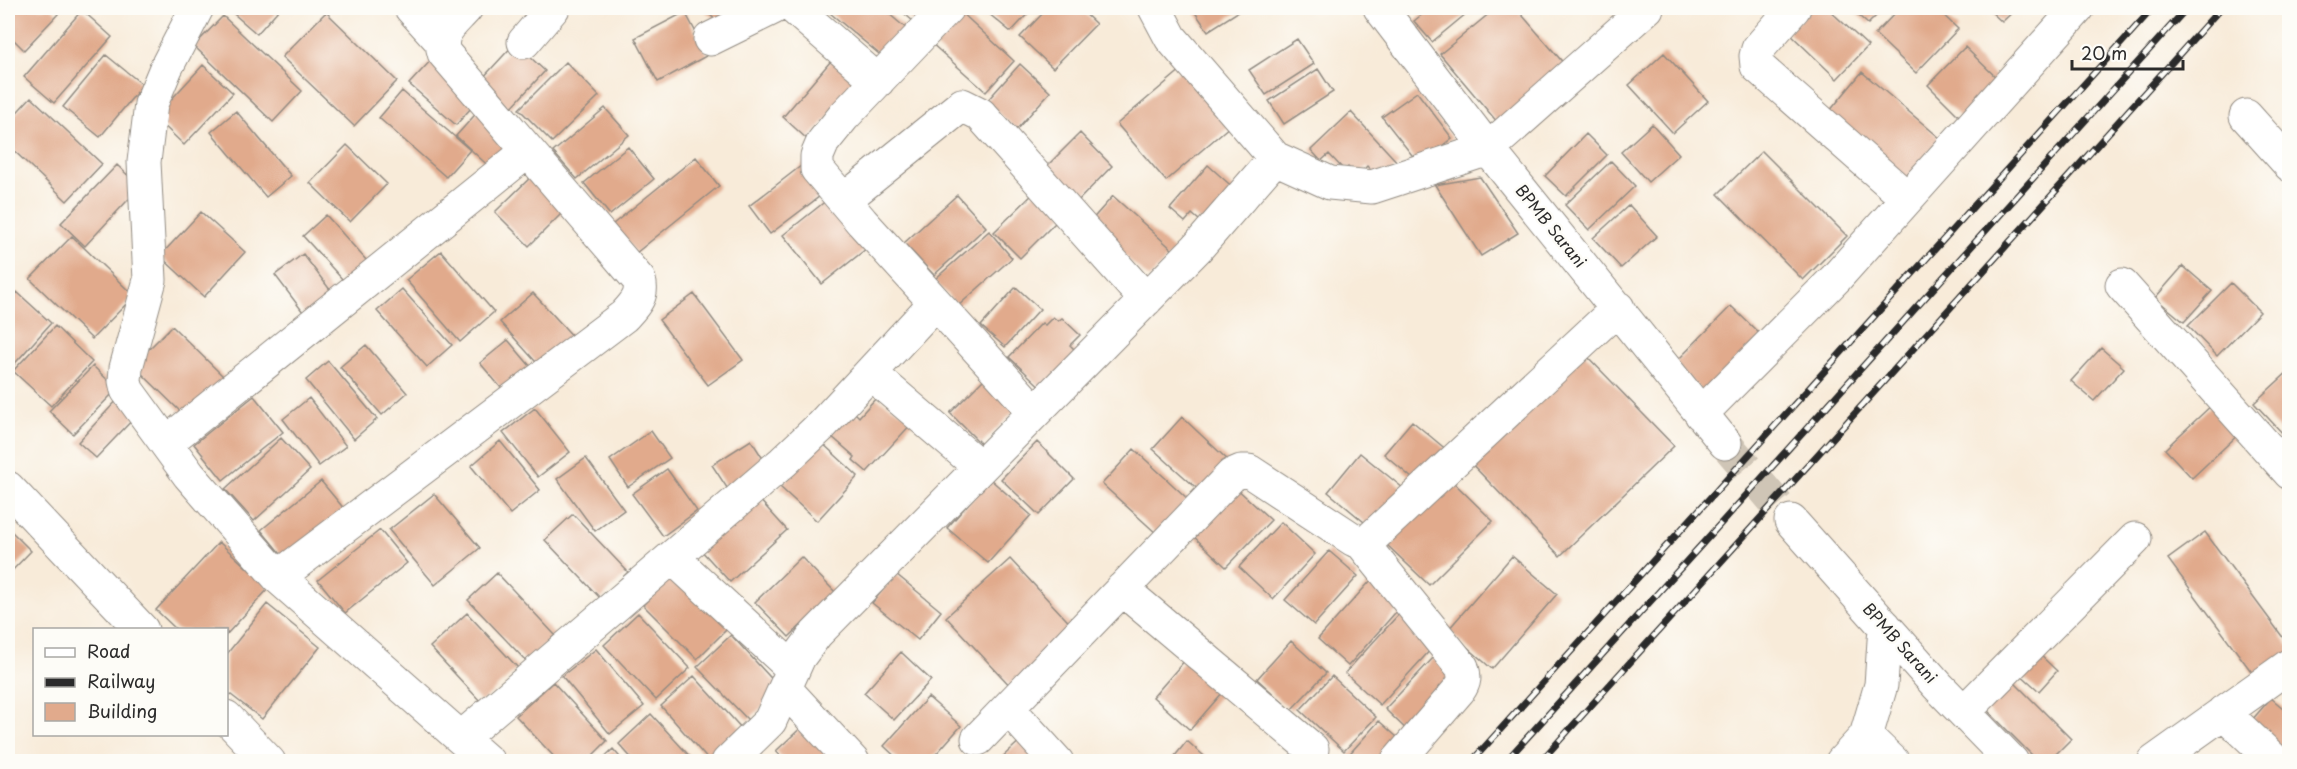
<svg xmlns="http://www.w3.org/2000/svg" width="2297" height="769" font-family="'Playpen Sans',sans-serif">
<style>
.building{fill:#e1aa8c}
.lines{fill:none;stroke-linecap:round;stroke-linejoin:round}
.minor-tunnel{stroke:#cfc5b6;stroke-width:33;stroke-dasharray:33 16;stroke-linecap:butt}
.minor-casing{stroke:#928b82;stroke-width:35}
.minor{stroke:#fff;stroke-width:33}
.rail-casing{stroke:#2b2b2b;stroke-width:7}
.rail{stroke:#fdfcf7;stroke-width:4.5;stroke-dasharray:14;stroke-linecap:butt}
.labels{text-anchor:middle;stroke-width:5;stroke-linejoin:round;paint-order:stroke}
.street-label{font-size:16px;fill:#2b2b2b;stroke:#fdfcf7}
</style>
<rect width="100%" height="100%" fill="#fdfcf7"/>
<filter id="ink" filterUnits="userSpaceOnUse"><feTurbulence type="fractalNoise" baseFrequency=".0167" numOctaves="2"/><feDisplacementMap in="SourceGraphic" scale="12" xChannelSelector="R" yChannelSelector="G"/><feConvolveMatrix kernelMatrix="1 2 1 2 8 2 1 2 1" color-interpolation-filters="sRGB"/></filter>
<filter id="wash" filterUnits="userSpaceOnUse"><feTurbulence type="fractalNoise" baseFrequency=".008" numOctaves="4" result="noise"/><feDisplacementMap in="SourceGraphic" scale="24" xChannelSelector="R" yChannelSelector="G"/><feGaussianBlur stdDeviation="1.35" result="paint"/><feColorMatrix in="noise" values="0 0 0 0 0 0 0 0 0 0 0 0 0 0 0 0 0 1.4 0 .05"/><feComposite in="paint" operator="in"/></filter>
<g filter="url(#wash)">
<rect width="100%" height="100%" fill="#f8ebd9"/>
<g id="blocks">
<!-- building -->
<path class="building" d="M8,8H52L58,14L24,50L8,34Z
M227,8H280L257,34Z
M702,8H742L724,27Z
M824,8H882L908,30L884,58Z
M898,8H926L914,22Z
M982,8H1033L1011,32Z
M1048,8H1079L1096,24L1053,68L1020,37Z
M1192,8H1244L1208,31Z
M1430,8H1473L1432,42L1414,21Z
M1496,8H1516L1566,66L1498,123L1440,54Z
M1811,8H1827L1868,46L1837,79L1788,32Z
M1850,8H1884L1868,24Z
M1900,8H1936L1958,29L1916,73L1875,34Z
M1987,8H2017L2002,22Z
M82,10L112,37L54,103L24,77Z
M959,10L1014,61L986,92L930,42Z
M326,12L397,81L354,126L282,57Z
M685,12L708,55L658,82L635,38Z
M223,16L302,91L273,122L194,46Z
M1297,39L1314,64L1266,95L1249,70Z
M515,43L545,71L510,109L480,81Z
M1965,47L2005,86L1967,124L1928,85Z
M1664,53L1708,101L1673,133L1629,85Z
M106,55L143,85L100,137L63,107Z
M836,55L862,78L808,140L783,117Z
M434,57L479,99L456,125L409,84Z
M566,62L599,96L552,142L519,109Z
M1020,64L1050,92L1017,129L986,102Z
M203,65L233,93L184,145L155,117Z
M1182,69L1230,126L1166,181L1117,124Z
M1318,69L1333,92L1284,124L1269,101Z
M1862,72L1941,139L1902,184L1824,118Z
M402,91L470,150L446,177L379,118Z
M1417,92L1452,138L1419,164L1382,117Z
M31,97L102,164L67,201L8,145V122Z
M481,108L521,147L496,173L456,136Z
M605,108L629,135L577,179L553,152Z
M236,111L291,176L266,197L211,132Z
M1351,112L1399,164L1381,181L1367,166L1357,176L1348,167L1344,170L1329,154L1321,161L1311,150Z
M1652,124L1679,154L1648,182L1621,152Z
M1080,133L1112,166L1075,204L1042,171Z
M1586,134L1607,155L1566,196L1545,176Z
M347,145L387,184L350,222L310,183Z
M628,147L654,179L610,215L584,183Z
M1762,151L1847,236L1803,280L1718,194Z
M696,157L719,186L636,253L613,224Z
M1611,161L1635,186L1589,230L1565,205Z
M806,162L828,190L770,234L749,206Z
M117,165L140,187L85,246L61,223Z
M1208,165L1237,191L1206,226L1192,214L1185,222L1170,209Z
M535,173L568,207L529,246L495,212Z
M1480,177L1518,233L1481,256L1435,185Z
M1038,189L1063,215L1020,258L994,232Z
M957,195L986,227L934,275L904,243Z
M832,196L871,245L822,284L783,235Z
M1113,196L1174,251L1149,278L1089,223Z
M1629,205L1657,236L1621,268L1593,238Z
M201,212L245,252L204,297L160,256Z
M326,215L375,270L353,291L303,236Z
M989,231L1012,258L958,306L934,280Z
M72,236L134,296L92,339L30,279Z
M441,251L494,312L460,342L406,280Z
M303,254L337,299L309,320L275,275Z
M2183,266L2212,291L2184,322L2155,298Z
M2231,283L2260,312L2217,356L2188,326Z
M1016,287L1040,309L1005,347L981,326Z
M402,289L452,345L427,367L377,311Z
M17,292L51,323L9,370L8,302Z
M533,293L577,341L544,371L500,322Z
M694,294L743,360L708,385L659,320Z
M1731,306L1763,337L1706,396L1674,364Z
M1053,317L1058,321L1062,318L1080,335L1070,345L1083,358L1048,394L1009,357L1042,323L1045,325Z
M55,326L92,362L51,406L13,371Z
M172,326L226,379L187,418L133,365Z
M508,340L536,373L508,396L480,363Z
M366,345L407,393L382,415L340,367Z
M2101,348L2124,368L2094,401L2071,381Z
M1581,350L1674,446L1560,556L1467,459Z
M328,361L377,419L354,439L306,380Z
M93,366L117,389L73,434L49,411Z
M2290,370V431L2285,436L2254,403Z
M986,377L1017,408L981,444L950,413Z
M254,396L283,432L223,480L194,444Z
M120,397L138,414L96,458L78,442Z
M309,398L346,446L319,466L283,419Z
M876,398L915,420L867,472L853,460L855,457L830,435L852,410L859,417Z
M2215,402L2242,431L2192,478L2165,449Z
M535,408L570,452L538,477L503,433Z
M1182,417L1230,462L1202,493L1153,449Z
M1412,421L1448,451L1420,485L1384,454Z
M651,431L670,458L628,487L610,460Z
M281,438L310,470L254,521L225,489Z
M751,440L769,468L731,494L712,465Z
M500,441L540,490L510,514L471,466Z
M821,442L858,476L817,521L780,487Z
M1037,442L1074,479L1039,515L1001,479Z
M1134,449L1188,499L1157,534L1102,484Z
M1360,453L1403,488L1370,527L1328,492Z
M586,458L624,510L595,531L557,479Z
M667,469L697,511L663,536L632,494Z
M1449,478L1493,521L1429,585L1385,543Z
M990,479L1031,515L988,563L947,528Z
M321,481L350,516L290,565L261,530Z
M1234,486L1271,520L1226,567L1190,533Z
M434,494L480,548L435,585L389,530Z
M758,498L787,530L730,582L700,549Z
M573,514L628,572L601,599L545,540Z
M1281,522L1315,554L1273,599L1239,567Z
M8,528L31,551L8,575Z
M380,530L407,563L345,613L318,580Z
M2205,532L2290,647V660L2259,682L2168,559Z
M219,542L269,588L226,635V630H177L156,610Z
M1329,551L1358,576L1314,625L1285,600Z
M1512,556L1557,594L1492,669L1448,630Z
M801,557L835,592L789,637L755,602Z
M1010,559L1077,631L1014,690L946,617Z
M676,572L730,626L697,659L643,605Z
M497,573L555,635L527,662L468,600Z
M896,574L941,611L918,640L872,603Z
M1373,578L1403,604L1348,666L1318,639Z
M267,604L320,647L262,719L226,691V655Z
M467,613L518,668L481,702L430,647Z
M638,613L690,668L656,700L604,645Z
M1399,614L1434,646L1380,705L1345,673Z
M731,635L781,689L748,720L697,667Z
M1291,641L1326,673L1291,710L1257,679Z
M596,649L644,706L610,734L562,676Z
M901,652L931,680L894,720L864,693Z
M2037,652L2057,671L2039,691L2018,672Z
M1434,657L1461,683L1412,735L1385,709Z
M1186,659L1223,692L1190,730L1153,697Z
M694,676L744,731L710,762L661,706Z
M1332,676L1376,717L1344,751L1300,710Z
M2010,678L2071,739L2048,762H2039L1982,705Z
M553,682L607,741L586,762H559L516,716Z
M928,697L961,726L929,762H901L884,746Z
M2271,698L2290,714V756L2251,721Z
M651,714L695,762H635L619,744Z
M1379,721L1406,745L1392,762H1346L1344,760Z
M807,722L844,762H786L776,751Z
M1024,737L1045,762H997Z
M1187,741L1211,762H1170Z
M613,749L624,762H599Z"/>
</g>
</g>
<g filter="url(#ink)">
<use href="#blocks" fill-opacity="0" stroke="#928b82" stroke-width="1.5"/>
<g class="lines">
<!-- minor-tunnel -->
<path class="minor-tunnel" d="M1725,443L1791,521"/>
<!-- minor casing -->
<g class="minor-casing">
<path id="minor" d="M197,8L166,68L151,104L144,162L150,280L126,368L125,381L127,390L189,475L278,577L488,762
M411,8L441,41
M794,8L878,81
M947,8L844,116L823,142L817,156V169L862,222L1035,412
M1155,8L1171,38L1275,158L1330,183L1372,187L1488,149L1647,8
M1380,8L1488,149L1725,443
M1794,8L1758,49L1756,56L1757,66L1907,198
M710,39L773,8
M524,42L553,8
M2246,116L2290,165
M844,200L962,105L980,114L1146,300
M2122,285L2290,473
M870,373L980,467
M1701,414L1836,278L2078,8
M166,443L528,151
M8,488L142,630
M1791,521L1938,686L2012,762
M1361,542L1462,667C1465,677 1465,682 1459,690L1397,762
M672,557L793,669
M278,577L624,316C634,305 644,296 639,280L444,53C437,33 454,22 466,8
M1122,589L1312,749
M785,689L853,762
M1008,708L1057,762
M1964,712L2135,539
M2223,712L2276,762
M226,717L269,762
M1866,736L1881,685L1885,626
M461,738L783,462L820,427L935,303
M978,739L1232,475L1241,471H1249L1354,540L1367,542L1618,308
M728,762L770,721L799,657L816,634L1197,248L1275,158
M1842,762L1866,736L1893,762
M2154,762L2290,665"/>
</g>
<!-- minor -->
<use href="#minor" class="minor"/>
<!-- rail casing -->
<g class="rail-casing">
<path id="rail" d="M1471,762L2153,8
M1505,762L2187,8
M1540,762L2221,8"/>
</g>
<!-- rail -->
<use href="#rail" class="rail"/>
</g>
</g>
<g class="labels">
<!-- street labels -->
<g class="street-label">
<text transform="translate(1551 226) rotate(51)" y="6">BPMB Sarani</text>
<text transform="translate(1900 643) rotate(48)" y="6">BPMB Sarani</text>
</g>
</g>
<!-- margin -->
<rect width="2297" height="769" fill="none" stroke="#fdfcf7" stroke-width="30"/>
<!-- legend -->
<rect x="33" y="628" width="195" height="108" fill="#fdfcf7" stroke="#a9a8a5" stroke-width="1.5"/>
<rect x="45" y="648" width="30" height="9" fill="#ffffff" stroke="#a9a8a5" stroke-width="1.5"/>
<text x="87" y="658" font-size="18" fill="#2b2b2b">Road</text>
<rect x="45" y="678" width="30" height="9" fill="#2b2b2b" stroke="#a9a8a5" stroke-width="1.5"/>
<text x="87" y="688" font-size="18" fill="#2b2b2b">Railway</text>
<rect x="45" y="703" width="30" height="18" fill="#e1aa8c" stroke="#a9a8a5" stroke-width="1.5"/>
<text x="87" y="718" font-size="18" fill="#2b2b2b">Building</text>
<!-- scale -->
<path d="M2072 60v9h111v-9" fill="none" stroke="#2b2b2b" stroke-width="3"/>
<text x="2081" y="60" font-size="18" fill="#2b2b2b" stroke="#fdfcf7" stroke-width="4.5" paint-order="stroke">20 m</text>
</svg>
